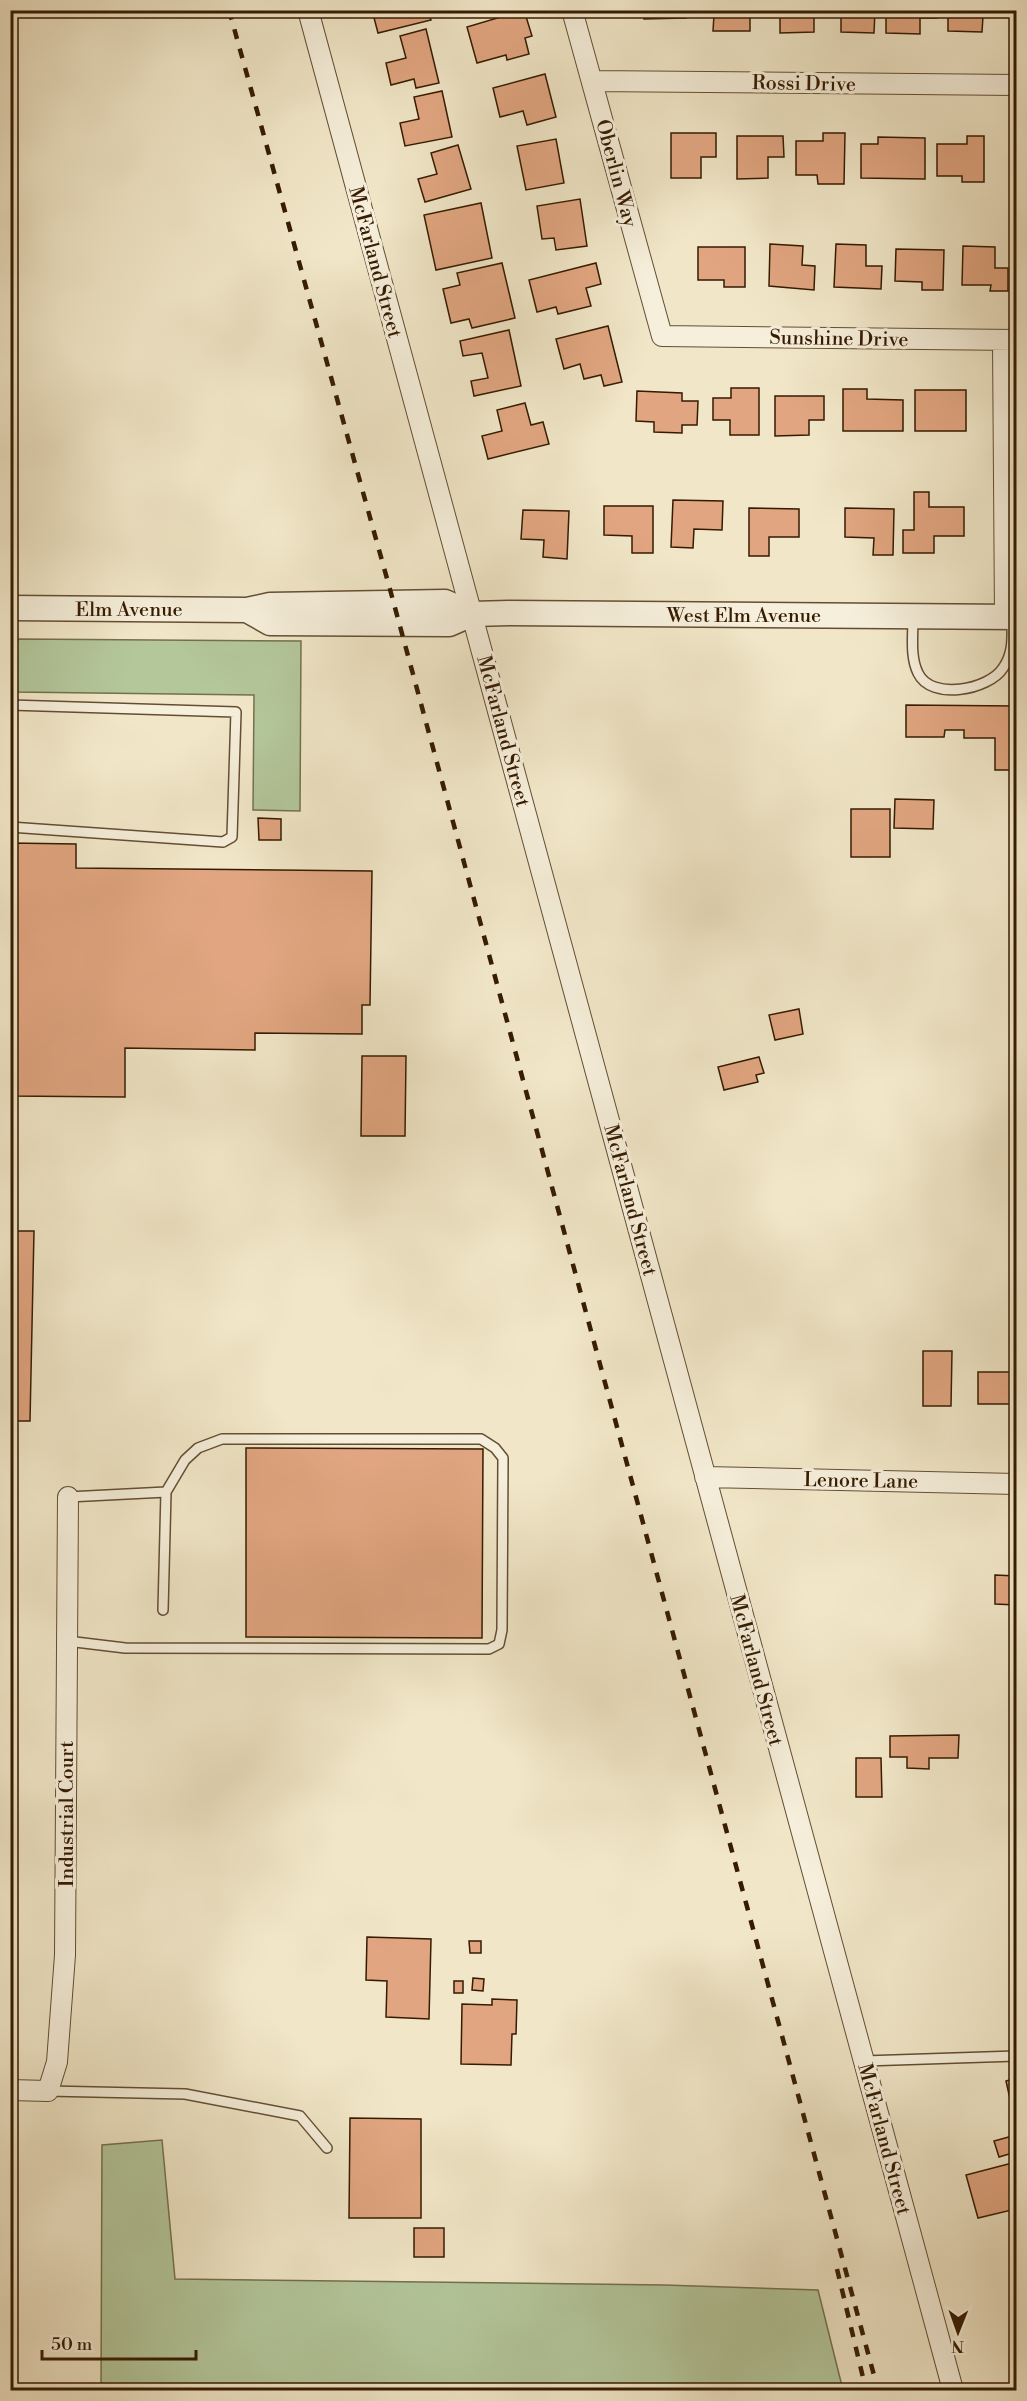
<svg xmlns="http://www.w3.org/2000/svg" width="1027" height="2401" font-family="'Libre Bodoni',serif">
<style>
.green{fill:#b3c79b;stroke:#74714e;stroke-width:1.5}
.building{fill:#e1a681;stroke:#351b01;stroke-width:1.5}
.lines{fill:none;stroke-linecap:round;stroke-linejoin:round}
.service-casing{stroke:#644e33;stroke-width:12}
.minor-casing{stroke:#644e33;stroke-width:22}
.tertiary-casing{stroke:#644e33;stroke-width:27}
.service{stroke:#f6efdb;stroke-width:9}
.minor{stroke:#f6efdb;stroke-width:20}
.tertiary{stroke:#f6efdb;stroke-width:24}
.rail{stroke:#351b01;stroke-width:4.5;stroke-dasharray:10 10;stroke-linecap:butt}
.labels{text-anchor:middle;stroke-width:6;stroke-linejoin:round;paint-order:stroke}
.street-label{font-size:20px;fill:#351b01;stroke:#f6efdb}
</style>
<rect width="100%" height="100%" fill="#f1e7c8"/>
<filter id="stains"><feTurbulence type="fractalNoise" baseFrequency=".00333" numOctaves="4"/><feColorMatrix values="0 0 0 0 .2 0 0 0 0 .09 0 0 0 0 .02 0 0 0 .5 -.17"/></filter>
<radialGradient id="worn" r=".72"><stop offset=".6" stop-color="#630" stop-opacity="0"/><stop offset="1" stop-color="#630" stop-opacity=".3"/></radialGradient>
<!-- green -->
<path class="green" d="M19,639L301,641L300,811L253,810L254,695L14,692L15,645Z
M162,2140L175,2279L664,2285L818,2290L843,2390H101L102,2145Z"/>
<!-- building -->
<path class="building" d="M372,10H428L431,20L378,33Z
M524,10L532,36L525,38L529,54L507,60L506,55L477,63L467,27Z
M644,10H685L686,18L644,19Z
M696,10H750V31H713L714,15H696Z
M762,10H814V32L780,33V16H762Z
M823,10H875L874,33L841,32V15H823Z
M886,10H937V18H920V34L886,33Z
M948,10H1000L999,16H983L982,32L948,31Z
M426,29L439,83L416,88L414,79L391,85L386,63L406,58L400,36Z
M545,74L556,117L527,125L523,111L500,117L493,88Z
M442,91L452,137L405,146L400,123L419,119L414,97Z
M671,133H716V157H701V178H671Z
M823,133H845L844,184H818L817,175H796V141H823Z
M737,136H783L784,157H768V178L737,179Z
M967,136H984V182H962V176H937V144H967Z
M878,137L925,138V179L861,178V144H878Z
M556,139L564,183L526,190L517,146Z
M1010,139H1016V179H1010Z
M458,145L471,189L425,202L418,179L437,174L431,153Z
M580,199L587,246L556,250L554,238L542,239L537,206Z
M481,203L492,258L436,270L424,215Z
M770,244L803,246L802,265L815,266L814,290L769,286Z
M836,244L866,245V266H882L881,289L834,287Z
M963,246L995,247V268H1008V291H990L991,285H962Z
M698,247H745V287H724V280H698Z
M896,249L944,250L943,290H922V282L895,281Z
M502,263L515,318L472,328L469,319L451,323L443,289L460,285L457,273Z
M596,263L601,284L586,288L591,306L558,314L556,307L537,312L529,280Z
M608,326L622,382L604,386L601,375L584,379L580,364L564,369L556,339Z
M509,330L521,386L474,396L471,381L488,378L482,353L463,356L460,341Z
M731,388H759V435H730V420H713V398H731Z
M843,389H867V399L903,400V431H843Z
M915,390H966V431H915Z
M637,391L682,393V401H698L697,425H682V433L654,432V422L636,421Z
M775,396H824V420H809V435L775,436Z
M525,403L531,425L543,422L549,444L488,459L482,436L502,431L497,410Z
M914,492H929V507H964V536H934V553H903V530H914Z
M673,500L723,501L722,530L694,529L693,548L671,547Z
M604,506H653V553H632V536L604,535Z
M749,508L799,509V537H769V556H749Z
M845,508L894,509L893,555H873L874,538L845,537Z
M523,510L569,511L567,559L543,557L544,540L521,539Z
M906,705L1016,706V770H995V738H964V730H945L944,737H906Z
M895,799L934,800L933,829L894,828Z
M851,809H890V857H851Z
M258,818L281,819V840H259Z
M10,843L76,844V868L372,871L370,1005H362V1034L255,1033V1050L125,1048V1097L10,1096Z
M799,1009L803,1034L775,1040L769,1015Z
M362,1056H406L405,1136H361Z
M759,1057L764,1073L756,1075L758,1082L724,1090L718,1067Z
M10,1231H34L30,1421H10Z
M923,1351H952L951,1406H923Z
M978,1372H1016V1404H978Z
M246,1448L483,1449L482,1638L246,1637Z
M995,1575L1016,1576V1605L995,1604Z
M959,1735L958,1758H929V1769L907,1768V1757H890V1736Z
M856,1758H881L882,1797H856Z
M367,1937L431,1939L429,2019L386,2017L387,1981L366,1980Z
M469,1941H481V1953H470Z
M473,1978L484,1979L483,1991L472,1990Z
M454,1981H463V1993H454Z
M492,1999L517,2000L516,2034H512L511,2065L461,2064L462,2004L492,2005Z
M1016,2078V2098L1010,2099L1006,2081Z
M350,2118L421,2119V2218H349Z
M1016,2135V2152L999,2157L994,2141Z
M1016,2162V2209L978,2218L966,2175Z
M414,2228H444V2257H414Z"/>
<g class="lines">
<!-- service casing -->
<g class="service-casing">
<path id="service" d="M913,618C913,636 910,657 918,673C931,701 989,690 1003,668C1014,653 1012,636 1012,619
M10,627L11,608
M10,705L236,712L232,837L223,842L10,827
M163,1610L166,1492
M67,1641L125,1648L489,1649L499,1644L502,1630L503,1458L495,1448L481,1439H222L198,1448L185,1460L166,1492L68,1497
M864,2061L1016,2056
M48,2091L185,2094L300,2116L327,2148"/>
</g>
<!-- minor casing -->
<g class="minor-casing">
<path id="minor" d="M308,10L953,2390
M572,10L662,336L1016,340
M592,81L1016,85
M1003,340L1005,617
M705,1477L1016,1484
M10,2090L48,2091L57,2062L65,1955L68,1497"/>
</g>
<!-- tertiary casing -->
<g class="tertiary-casing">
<path id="tertiary" d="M10,608L247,610L270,605L445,602L472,614
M247,610L270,623L449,624L472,614L509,613L1016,617"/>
</g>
<!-- service -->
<use href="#service" class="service"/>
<!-- minor -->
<use href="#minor" class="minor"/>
<!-- tertiary -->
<use href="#tertiary" class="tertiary"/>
<!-- rail -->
<path class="rail" d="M229,10L391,593L878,2390
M837,2269L866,2390"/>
</g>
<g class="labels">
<!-- street labels -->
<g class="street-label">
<text transform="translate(804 83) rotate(1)" y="7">Rossi Drive</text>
<text transform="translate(617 173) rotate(75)" y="7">Oberlin Way</text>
<text transform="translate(376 262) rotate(75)" y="7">McFarland Street</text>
<text transform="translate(839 338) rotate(1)" y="7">Sunshine Drive</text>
<text x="129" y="616">Elm Avenue</text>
<text x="744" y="622">West Elm Avenue</text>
<text transform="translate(504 731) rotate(75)" y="7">McFarland Street</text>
<text transform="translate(631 1200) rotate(75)" y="7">McFarland Street</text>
<text transform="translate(861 1480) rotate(1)" y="7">Lenore Lane</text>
<text transform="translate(757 1670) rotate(75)" y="7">McFarland Street</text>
<text transform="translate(66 1814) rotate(-90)" y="7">Industrial Court</text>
<text transform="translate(885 2139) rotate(75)" y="7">McFarland Street</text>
</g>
</g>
<!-- margin -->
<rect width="1027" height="2401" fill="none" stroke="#f1e7c8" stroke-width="36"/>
<rect x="12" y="12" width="1003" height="2377" fill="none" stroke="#351b01" stroke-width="3"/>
<rect x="18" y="18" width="991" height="2365" fill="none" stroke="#351b01" stroke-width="1.5"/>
<!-- north arrow -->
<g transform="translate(958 2332) rotate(181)" stroke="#f6efdb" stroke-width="4.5" paint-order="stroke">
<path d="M0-4.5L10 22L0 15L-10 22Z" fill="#351b01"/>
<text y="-9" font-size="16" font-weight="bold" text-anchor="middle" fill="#351b01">N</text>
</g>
<!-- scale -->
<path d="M42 2350v9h154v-9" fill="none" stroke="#351b01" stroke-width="3"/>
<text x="51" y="2350" font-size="18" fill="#351b01" stroke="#f6efdb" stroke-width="4.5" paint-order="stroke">50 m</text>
<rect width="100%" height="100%" filter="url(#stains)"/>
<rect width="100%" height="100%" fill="url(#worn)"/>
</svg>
